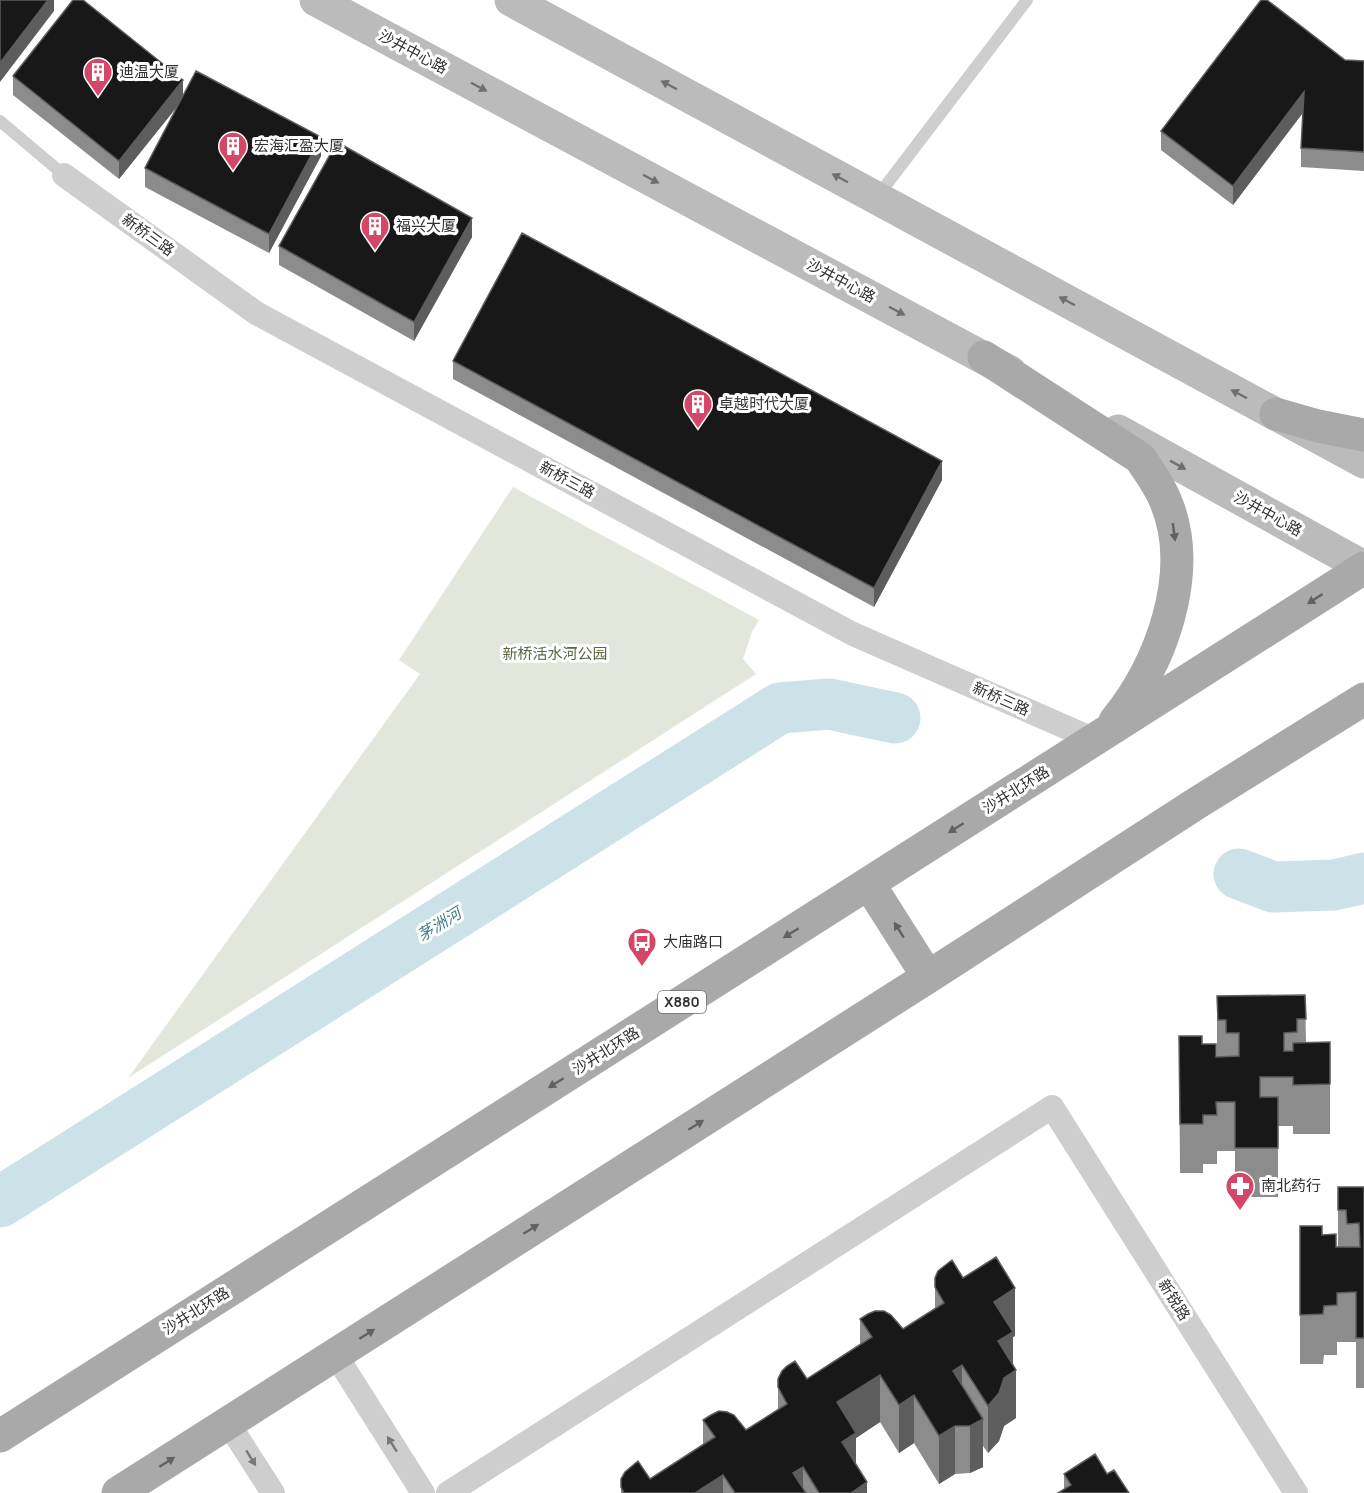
<svg xmlns="http://www.w3.org/2000/svg" width="1364" height="1493" font-family="Manrope,'Noto Sans SC',sans-serif">
<style>
.green{fill:#e3e7db}
.lines{fill:none;stroke-linecap:round;stroke-linejoin:round}
.river{stroke:#cce2e8;stroke-width:51}
.lane{stroke:#cecece;stroke-width:12}
.street{stroke:#cecece;stroke-width:24}
.secondary{stroke:#bbb;stroke-width:33}
.primary{stroke:#a9a9a9;stroke-width:33}
.wall{fill:#8c8c8c}
.shaded-wall{fill:#5d5d5d}
.building{fill:#181818;stroke:#5d5d5d;stroke-width:1.5}
.oneway{fill:#6f6f6f}
.oneway2{fill:#616161}
.oneway3{fill:#787878}
.labels{text-anchor:middle;stroke-width:6;stroke-linejoin:round;paint-order:stroke}
.shield{fill:#fff;stroke:#6f6f6f;stroke-width:1.5}
.shield-label{font-size:14px;font-weight:bold;fill:#313131}
.street-label{font-size:15px;fill:#313131;stroke:#fff}
.poi-label{font-size:15px;fill:#313131;stroke:#fff;text-anchor:start}
.park-label{font-size:15px;fill:#5a6942;stroke:#fff}
.water-label{font-size:16px;font-style:italic;fill:#467c8b;stroke:#fff}
</style>
<rect width="100%" height="100%" fill="#fff"/>
<!-- green -->
<path class="green" d="M513,487L759,620L752,632L743,659L756,674L128,1078L420,674L399,660Z"/>
<g class="lines">
<!-- river -->
<path class="river" d="M1239,874L1273,887L1334,885L1364,878
M0,1202L780,708L829,704L895,718"/>
<!-- lane -->
<path class="lane" d="M0,121L64,175
M877,197L1027,0"/>
<!-- street -->
<path class="street" d="M64,175L256,313L853,634L1095,740
M335,1354L423,1493
M228,1423L273,1493
M448,1493L1052,1107L1296,1493"/>
<!-- secondary -->
<path class="secondary" d="M316,0L1010,372
M511,0L1364,462
M1118,431L1364,567"/>
<!-- primary -->
<path class="primary" d="M984,357L1140,458C1149,472 1160,486 1166,502C1195,572 1161,666 1115,721
M1276,414L1318,426L1364,435
M869,884L928,977
M0,1436L1364,568
M118,1493L928,977L1197,803L1364,699"/>
</g>
<!-- wall -->
<path class="wall" d="M1345,60L1364,61V171L1301,167V148L1303,113L1233,205L1161,150V131Z
M13,76L183,96L321,156L269,253L145,187V168L177,107L119,179L13,95Z
M472,237L414,341L279,265V246Z
M453,361L942,480L874,607L453,379Z
M1305,995L1306,1042H1330V1134H1293V1126H1278V1197H1235V1151H1217V1164H1203V1173H1180L1179,1036L1216,1057H1217V996Z
M1338,1187H1364V1388H1356V1342H1337V1355H1324L1323,1364H1300V1226L1336,1247H1338Z
M935,1278H963L1015,1336L1013,1337V1364L1016,1418L1004,1426L999,1441L988,1453L983,1446V1467L970,1473L955,1474L939,1484L914,1443L899,1453L880,1422L856,1438V1465L867,1493H621V1479H650L703,1445V1420L746,1430L778,1409V1387L807,1379L860,1344V1319L903,1329L935,1309Z
M1064,1474H1107L1064,1489Z"/>
<!-- shaded-wall -->
<path class="shaded-wall" d="M48,0H54V11L0,82V63Z
M183,80V99L119,179V161Z
M1304,92V111L1233,205V186Z
M321,137V156L269,253V234Z
M472,218V237L414,341V322Z
M942,461V480L874,607V588Z
M1015,1288V1336L1013,1337V1372L1016,1370V1418L1004,1426L999,1441L988,1453V1406L994,1302Z
M962,1365V1413L953,1371Z
M880,1375V1422L856,1438V1480L837,1450V1402Z
M914,1395V1443L899,1453V1405Z
M983,1419V1467L970,1473V1426Z
M955,1426V1474L939,1484V1436Z
M803,1467V1493L793,1473Z
M723,1475V1493H695Z
M867,1482V1493H851Z"/>
<!-- building -->
<path class="building" d="M0,0H48L0,63Z
M73,0H83L183,80L119,161L13,76Z
M1261,0H1267L1345,60L1364,61V152L1301,148L1304,92L1233,186L1161,131Z
M196,71L321,137L269,234L145,168Z
M337,142L472,218L414,322L279,246Z
M522,233L942,461L874,588L453,361Z
M1305,995L1306,1019H1297V1032L1284,1033V1051H1293V1043L1330,1042V1084L1293,1085V1077H1260V1097H1278V1148H1235V1102H1216L1217,1115H1203V1124H1180L1179,1036H1202V1044H1216V1057L1239,1056V1033H1226V1020H1218L1217,996Z
M1338,1187H1364V1338H1356V1292L1337,1293V1305L1324,1306L1323,1314L1300,1315V1226H1322V1235L1336,1234V1247H1360L1359,1223L1347,1224L1346,1210H1338Z
M996,1257L1015,1288L994,1302L1013,1332L998,1341L1016,1370L1004,1378L999,1393L988,1406L962,1365L953,1371L983,1419L970,1426H955L939,1436L914,1395L899,1405L880,1375L837,1402L856,1433L842,1442L867,1482L851,1493H819L803,1467L793,1473L806,1493H735L723,1475L695,1493H624L621,1487V1479L625,1472L638,1461L650,1479L715,1437L703,1420L711,1415L719,1411L727,1412L734,1415L746,1430L787,1404L778,1387V1379L782,1371L787,1366L795,1361L807,1379L872,1337L860,1319L868,1314L875,1311H884L891,1315L903,1329L944,1303L935,1287V1278L938,1271L952,1260L963,1278Z
M1095,1454L1107,1474L1114,1470L1129,1493H1058L1071,1485L1064,1474Z"/>
<!-- one-way arrows -->
<defs><path id="oneway-solid" d="M-6-.8H1V-3.2L6.5 0L1 3.2V.8H-6Z" transform="scale(1.5)"/></defs>
<g class="oneway">
<use href="#oneway-solid" transform="translate(669 85) rotate(-152)"/>
<use href="#oneway-solid" transform="translate(479 87) rotate(28)"/>
<use href="#oneway-solid" transform="translate(840 178) rotate(-152)"/>
<use href="#oneway-solid" transform="translate(651 179) rotate(28)"/>
<use href="#oneway-solid" transform="translate(1067 301) rotate(-152)"/>
<use href="#oneway-solid" transform="translate(897 311) rotate(28)"/>
<use href="#oneway-solid" transform="translate(1239 394) rotate(-152)"/>
<use href="#oneway-solid" transform="translate(1178 465) rotate(29)"/>
</g>
<g class="oneway2">
<use href="#oneway-solid" transform="translate(1174 532) rotate(82)"/>
<use href="#oneway-solid" transform="translate(1315 599) rotate(147)"/>
<use href="#oneway-solid" transform="translate(956 828) rotate(148)"/>
<use href="#oneway-solid" transform="translate(899 930) rotate(-122)"/>
<use href="#oneway-solid" transform="translate(791 933) rotate(148)"/>
<use href="#oneway-solid" transform="translate(556 1083) rotate(148)"/>
<use href="#oneway-solid" transform="translate(696 1125) rotate(-32)"/>
<use href="#oneway-solid" transform="translate(531 1229) rotate(-32)"/>
<use href="#oneway-solid" transform="translate(367 1334) rotate(-32)"/>
<use href="#oneway-solid" transform="translate(167 1462) rotate(-32)"/>
</g>
<g class="oneway3">
<use href="#oneway-solid" transform="translate(392 1444) rotate(-122)"/>
<use href="#oneway-solid" transform="translate(251 1458) rotate(58)"/>
</g>
<!-- icons -->
<defs>
<g id="building-pin" transform="scale(1.5)"><path d="M0 17L-7.5 6A9.5 9.5 0 1 1 7.5 6Z" fill="#d44768" stroke="#fff"/><path d="M-4-6H4V6H1V3H-1V6H-4ZM-2.5-4.3h1.7v1.8h-1.7ZM.8-4.3h1.7v1.8H.8ZM-2.5-1h1.7V.8h-1.7ZM.8-1h1.7V.8H.8Z" fill="#fff"/></g>
<g id="bus-pin" transform="scale(1.5)"><path d="M0 17L-7.5 6A9.5 9.5 0 1 1 7.5 6Z" fill="#d44768" stroke="#fff"/><path d="M-5-6H5V4H4V6H2V4H-2V6H-4V4H-5ZM-3.5-4V0h7V-4ZM-3.5 1.2v1.5H-2V1.2ZM2 1.2v1.5H3.5V1.2Z" fill="#fff"/></g>
<g id="pharmacy-pin" transform="scale(1.5)"><path d="M0 17L-7.5 6A9.5 9.5 0 1 1 7.5 6Z" fill="#d44768" stroke="#fff"/><path d="M-2-6h4v4h4v4h-4v4h-4v-4h-4v-4h4Z" fill="#fff"/></g>
</defs>
<g fill-rule="evenodd">
<use href="#building-pin" x="98" y="72"/>
<use href="#building-pin" x="233" y="146"/>
<use href="#building-pin" x="375" y="226"/>
<use href="#building-pin" x="698" y="404"/>
<use href="#bus-pin" x="642" y="942"/>
<use href="#pharmacy-pin" x="1240" y="1186"/>
</g>
<g class="labels">
<!-- shield labels -->
<rect class="shield" x="658" y="991" width="48" height="22" rx="4.5"/>
<g class="shield-label">
<text x="682" y="1007">X880</text>
</g>
<!-- street labels -->
<g class="street-label">
<text transform="translate(413 52) rotate(28)" y="5">沙井中心路</text>
<text transform="translate(148 235) rotate(36)" y="5">新桥三路</text>
<text transform="translate(841 281) rotate(28)" y="5">沙井中心路</text>
<text transform="translate(567 480) rotate(28)" y="5">新桥三路</text>
<text transform="translate(1268 514) rotate(29)" y="5">沙井中心路</text>
<text transform="translate(1001 699) rotate(24)" y="5">新桥三路</text>
<text transform="translate(1016 790) rotate(-32)" y="5">沙井北环路</text>
<text transform="translate(606 1051) rotate(-32)" y="5">沙井北环路</text>
<text transform="translate(1174 1300) rotate(58)" y="5">新锐路</text>
<text transform="translate(196 1311) rotate(-32)" y="5">沙井北环路</text>
</g>
<!-- poi labels -->
<g class="poi-label">
<text x="119" y="77">迪温大厦</text>
<text x="254" y="151">宏海汇盈大厦</text>
<text x="396" y="231">福兴大厦</text>
<text x="719" y="409">卓越时代大厦</text>
<text x="663" y="947">大庙路口</text>
<text x="1261" y="1191">南北药行</text>
</g>
<!-- park labels -->
<g class="park-label">
<text x="555" y="659">新桥活水河公园</text>
</g>
<!-- water labels -->
<g class="water-label">
<text transform="translate(439 924) rotate(-32)" y="6">茅洲河</text>
</g>
</g>
</svg>
